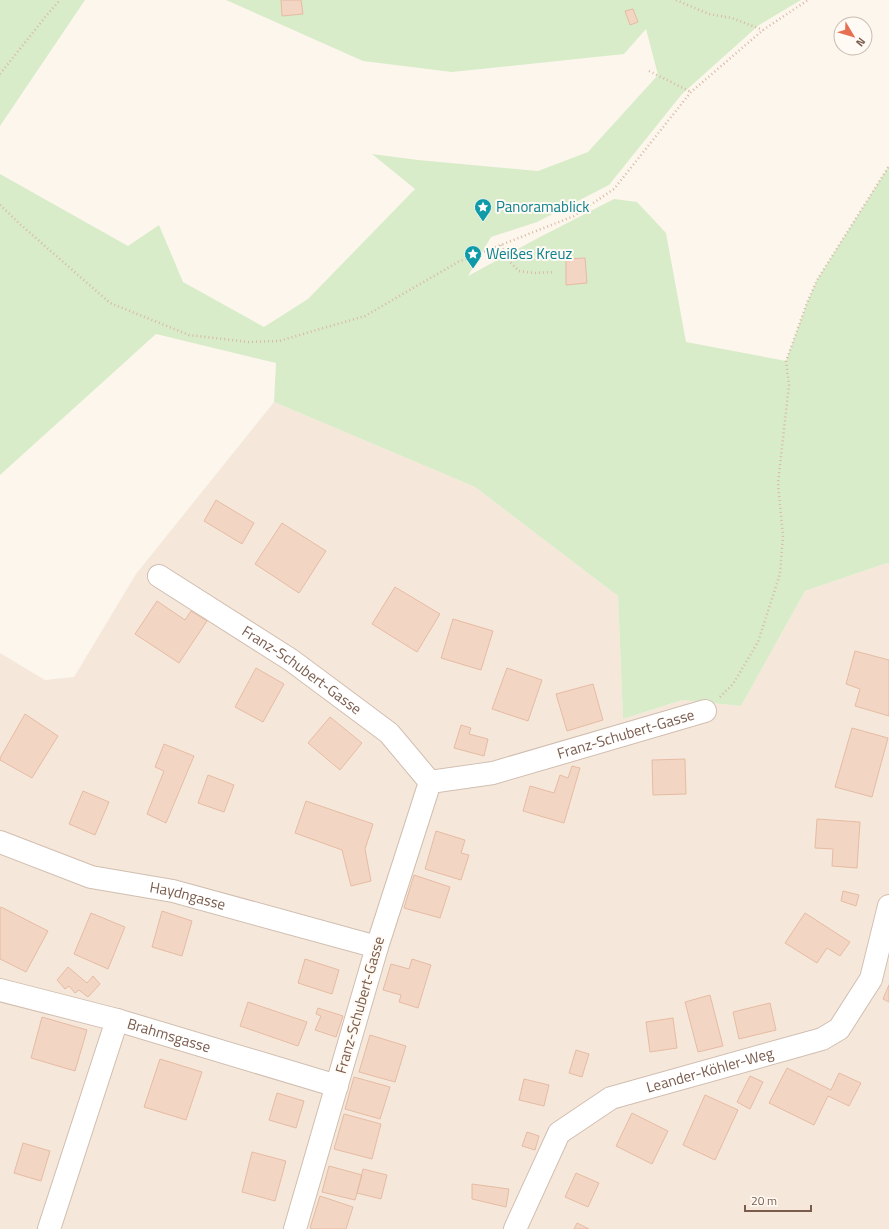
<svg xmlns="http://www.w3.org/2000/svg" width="889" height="1229" font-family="'Titillium Web',sans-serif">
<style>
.residential{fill:#f5e8da}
.green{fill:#d8ecc9}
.building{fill:#f3d5c3;stroke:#e6bba3}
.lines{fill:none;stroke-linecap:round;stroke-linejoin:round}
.street-casing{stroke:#d1beb0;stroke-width:24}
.path{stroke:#d9b8a5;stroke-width:2.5;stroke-dasharray:1 3;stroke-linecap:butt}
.street{stroke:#fff;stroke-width:22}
.labels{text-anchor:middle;stroke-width:4;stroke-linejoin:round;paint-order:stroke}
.culture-label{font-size:15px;fill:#0d838f;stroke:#fffaf3;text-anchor:start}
.street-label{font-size:15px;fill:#7a5c4d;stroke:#fffaf3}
</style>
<rect width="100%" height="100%" fill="#fdf6ec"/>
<!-- residential -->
<path class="residential" d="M274,402L475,487L618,596L623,719L682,700L741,706L805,591L887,563L889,564V1229H0V653L45,680L74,677L136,574Z"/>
<!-- green -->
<path class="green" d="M0,0H85L0,126Z
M226,0H801L759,25L682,94L609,185L537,222L491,237L468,276L540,237L614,199L637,202L666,233L686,342L786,361L807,303L817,280L889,166V564L887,563L805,591L741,706L682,700L623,719L618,596L475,487L274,402L276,363L156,334L0,475V174L128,246L159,225L183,282L264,327L308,299L415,189L372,154L418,160L538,171L588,152L658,75L646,29L624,54L452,72L363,61Z"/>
<!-- building -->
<path class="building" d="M281,0H301L303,14L282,16Z
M633,9L638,22L630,25L625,11Z
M585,258L587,283L566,285V259Z
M216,500L254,523L242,544L204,521Z
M282,523L326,551L299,593L255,564Z
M395,587L440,614L417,652L372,624Z
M157,601L185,620L191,611L207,621L179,663L135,634Z
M453,619L493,631L481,670L441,658Z
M855,651L889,660V716L855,706L860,689L846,684Z
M256,668L284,684L263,722L235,707Z
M507,668L542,680L528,721L492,709Z
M593,684L603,720L567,731L556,694Z
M25,714L58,736L32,778L0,760V758Z
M330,717L362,743L340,770L308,743Z
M461,725L471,728L469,734L488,739L484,756L454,748Z
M852,728L888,738L872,797L835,787Z
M164,744L194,756L166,823L147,814L164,771L155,767Z
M685,759L686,794L653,795L652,760Z
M572,766L580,768L564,823L523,811L530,786L554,793L560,775L568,778Z
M208,775L234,785L224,812L198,803Z
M83,791L109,802L95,835L69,824Z
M306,801L373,824L365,849L371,881L351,886L342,850L295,833Z
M817,819L860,822L857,868L832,866L833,849L815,848Z
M436,831L465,840L461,853L469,855L461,880L425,869Z
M414,875L450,887L440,918L404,908Z
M843,891L859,895L856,906L841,901Z
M1,907L48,931L26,972L0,959V909Z
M162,911L192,921L182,956L152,947Z
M91,913L125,927L108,969L74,954Z
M805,913L850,942L840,956L827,948L817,963L785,943Z
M305,959L339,970L332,994L298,983Z
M412,959L431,965L418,1008L399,1002L401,995L383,990L391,964L409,969Z
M68,967L87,983L93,976L100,984L88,997L79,990L75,993L69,986L65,989L57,980Z
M889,985V1002L883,999Z
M710,995L723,1046L698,1052L685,1002Z
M248,1002L307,1022L298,1046L240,1026Z
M770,1003L776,1030L739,1039L733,1012Z
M318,1008L343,1016L336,1037L315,1030L321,1016L316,1014Z
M42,1017L87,1030L75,1071L31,1058Z
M673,1018L677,1048L650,1052L646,1022Z
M370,1035L406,1046L395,1082L359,1072Z
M576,1050L589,1054L582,1077L569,1073Z
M160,1059L202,1072L186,1120L144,1107Z
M787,1068L831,1090L839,1073L861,1083L849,1106L828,1096L814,1125L769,1103Z
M750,1076L763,1082L750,1109L737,1102Z
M354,1077L390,1087L380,1119L345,1109Z
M524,1079L549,1085L544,1106L519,1100Z
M277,1093L304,1101L296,1128L269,1120Z
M705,1095L738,1110L715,1160L683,1145Z
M632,1113L668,1131L652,1164L616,1146Z
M344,1114L381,1124L372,1159L334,1149Z
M527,1132L539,1136L535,1150L522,1146Z
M23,1143L50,1151L41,1181L14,1173Z
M252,1152L286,1161L275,1201L242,1192Z
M329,1166L362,1175L355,1200L322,1192Z
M363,1169L387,1175L381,1199L357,1193Z
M576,1173L599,1183L588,1207L565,1197Z
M472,1184L509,1189L506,1207L472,1199Z
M320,1196L353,1207L346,1229H313L310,1228Z
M577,1223L589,1229H574Z"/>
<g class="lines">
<!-- street casing -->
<g class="street-casing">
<g id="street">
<path id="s1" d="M159,576L291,660L389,733L430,782L377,947L295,1229"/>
<path id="s2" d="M430,782L493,773L705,711"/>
<path id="s3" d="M0,842L91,877L173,891L377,947"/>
<path id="s4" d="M0,990L117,1020L337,1086"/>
<path d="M49,1229L117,1020"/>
<path id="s5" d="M515,1229L559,1133L611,1098L822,1039L839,1029L871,979L889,906"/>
</g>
</g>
<!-- path -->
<path class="path" d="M676,0L709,14L732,18L763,30
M649,71L691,92
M0,74L46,16L60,0
M0,205L21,225L110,303L189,335L249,342L279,341L365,316L458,262L574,216L614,189L691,92L763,30L808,0
M501,245L510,262L519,271L534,273L555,272
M720,697L733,684L758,642L780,574L783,536L778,483L789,385L786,361L807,303L817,280L889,166"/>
<!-- street -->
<use href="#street" class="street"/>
</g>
<!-- icons -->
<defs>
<g id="sight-pin" transform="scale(0.9)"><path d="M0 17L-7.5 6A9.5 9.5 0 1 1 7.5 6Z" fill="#0f9aa8" stroke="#fffaf3"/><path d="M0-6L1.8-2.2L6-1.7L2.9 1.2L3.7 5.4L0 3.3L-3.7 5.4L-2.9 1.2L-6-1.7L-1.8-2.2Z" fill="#fff"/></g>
</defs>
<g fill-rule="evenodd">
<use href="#sight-pin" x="483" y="207"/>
<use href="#sight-pin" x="473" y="254"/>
</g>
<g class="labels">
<!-- culture labels -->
<g class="culture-label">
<text x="496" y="212">Panoramablick</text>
<text x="486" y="259">Weißes Kreuz</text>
</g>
<!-- street labels -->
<g class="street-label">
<text dy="5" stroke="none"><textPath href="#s1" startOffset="171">Franz-Schubert-Gasse</textPath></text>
<text dy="5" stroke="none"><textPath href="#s2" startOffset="202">Franz-Schubert-Gasse</textPath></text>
<text dy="5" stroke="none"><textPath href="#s3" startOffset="196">Haydngasse</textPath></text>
<text transform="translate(360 1005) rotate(-74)" y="5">Franz-Schubert-Gasse</text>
<text dy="5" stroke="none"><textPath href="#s4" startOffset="175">Brahmsgasse</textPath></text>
<text dy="5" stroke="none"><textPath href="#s5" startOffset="271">Leander-Köhler-Weg</textPath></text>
</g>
</g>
<!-- north arrow -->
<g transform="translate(853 36) rotate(128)"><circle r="19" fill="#fffaf3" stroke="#cabbb1"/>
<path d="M0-3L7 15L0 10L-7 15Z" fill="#e76f51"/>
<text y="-6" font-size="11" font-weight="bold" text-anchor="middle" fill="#7a5c4d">N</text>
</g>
<!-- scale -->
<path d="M745 1205v6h66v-6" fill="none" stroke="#7a5c4d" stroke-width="2"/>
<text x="751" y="1205" font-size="12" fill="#7a5c4d" stroke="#fffaf3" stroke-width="3" paint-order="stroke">20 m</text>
</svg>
